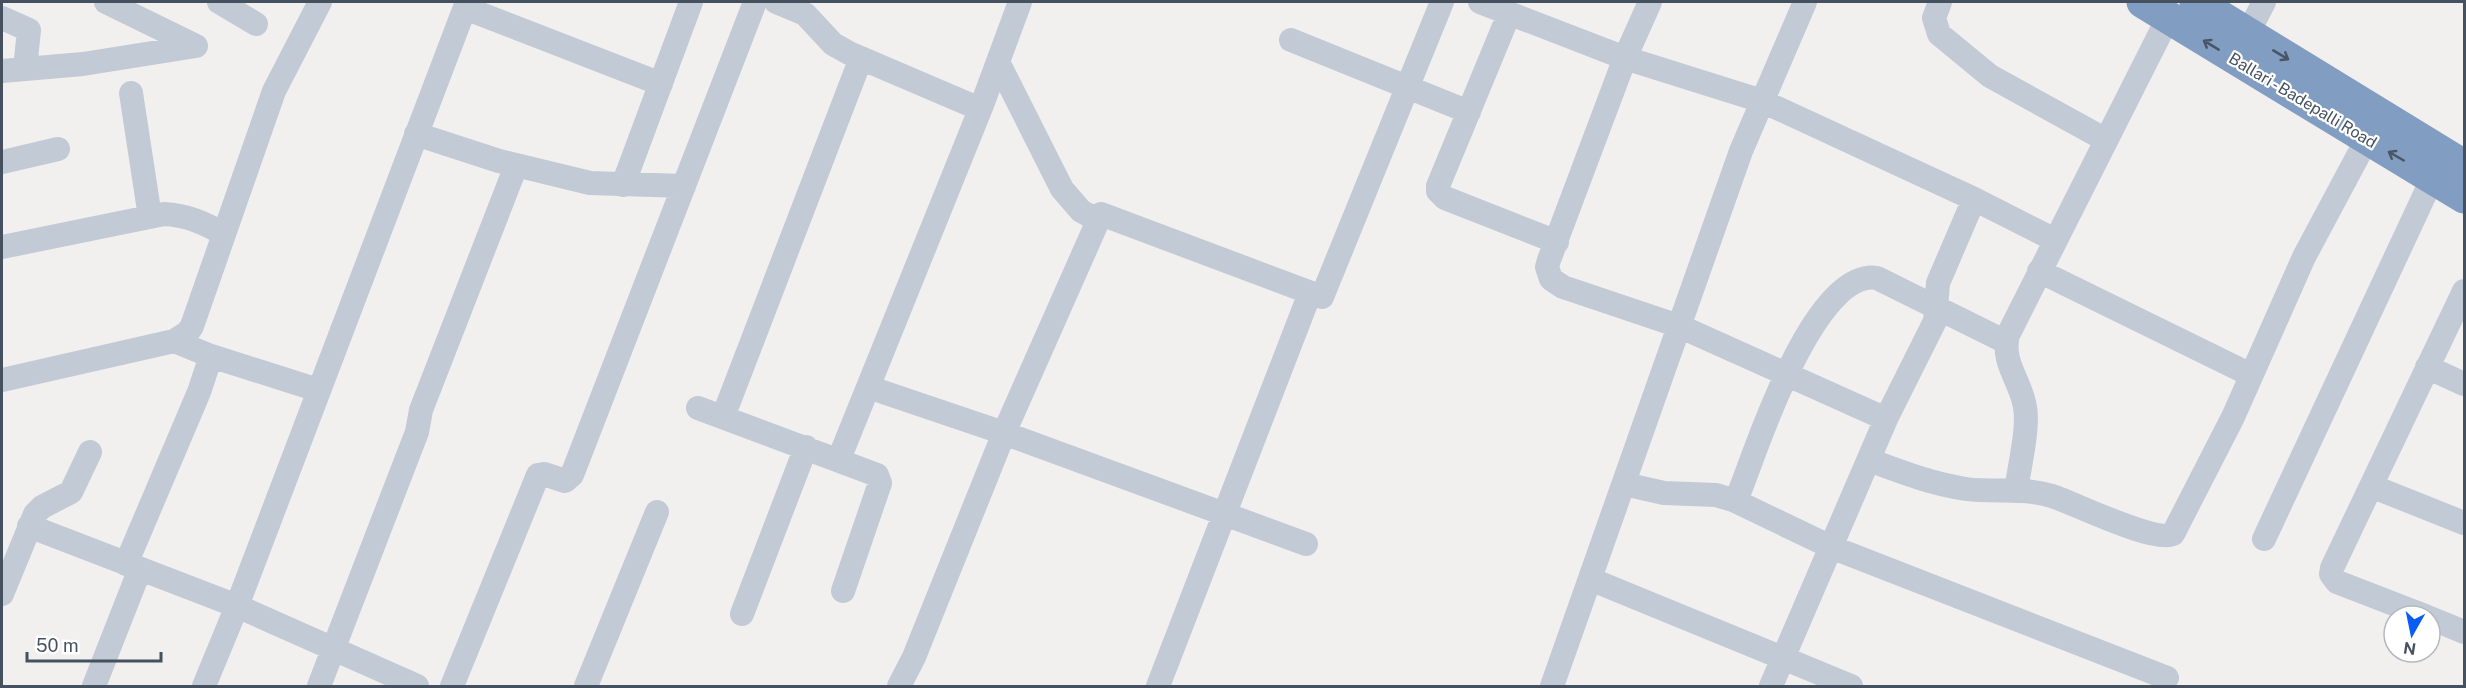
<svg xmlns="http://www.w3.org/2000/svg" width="2466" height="688" font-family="'Public Sans',sans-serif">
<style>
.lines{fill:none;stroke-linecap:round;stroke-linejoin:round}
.minor{stroke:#c1cad5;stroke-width:24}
.highway{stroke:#829dc2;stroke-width:33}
.oneway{stroke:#485563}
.labels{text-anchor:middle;stroke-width:4.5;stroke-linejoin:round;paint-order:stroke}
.street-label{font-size:16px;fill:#45515e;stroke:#fff}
</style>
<rect width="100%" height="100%" fill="#f2efef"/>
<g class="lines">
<!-- minor -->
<path class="minor" d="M219,2L256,24
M776,2L805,14L833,44L849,53L980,109
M1480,2L1625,58L1762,101L1974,199L2055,240
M1650,2L1625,58L1549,260L1547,267L1551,279L1563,287L1679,326L1886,419
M1940,2L1934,18L1939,34L1990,76L2106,140
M465,8L661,84
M1509,14L1438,186V191L1445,198L1557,242
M2,18L29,30L25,69
M2247,35L2264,2
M1291,40L1469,112
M998,62L1062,189L1081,211L1098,220
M2,71L83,64L196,46L106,2
M131,93L150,217
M416,134L499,161L590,183L684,186
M2,162L58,149
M623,185L691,2
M2,247L164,214C187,215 204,223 224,234
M2039,271L2251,375
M174,341L211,356L318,390
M2427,367L2464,384
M2,380L174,341L188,332L192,326L274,91L320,2
M868,387L1004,433L1306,544
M698,408L877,475L880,483L843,591
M723,417L861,58
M839,459L982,105L1020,2
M1869,460C1901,472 1932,484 1966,489C1995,493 2024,487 2052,496C2076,504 2154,543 2173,534L2233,417L2304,257L2367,139
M1624,484L1664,493L1716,495L1733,500L1831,547L2167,678
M2371,486L2464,523
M2016,491C2019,468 2029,428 2025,407C2021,381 2001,363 2008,335L2168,18
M1736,501C1755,454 1813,268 1877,278L2006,342
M29,526L237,606L204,686
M2264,539L2433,177
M126,564L199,392L211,356
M1590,579L1851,686
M2,594L35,514L42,507L71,492L90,452
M742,614L806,447
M2425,616L2337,582L2331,574L2332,568L2464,291
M2430,618L2464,632
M94,686L140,569
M319,686L417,432L421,410L516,166
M417,686L237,606L467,2
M452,686L538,475L544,474L565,481L572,475L755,2
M586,686L657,512
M899,686L914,657L1004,433L1101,214L1322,297L1442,2
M1158,686L1310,293
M1552,686L1741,151L1805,2
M1771,686L1886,419L1935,321L1938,283L1974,199"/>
<!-- highway -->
<path class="highway" d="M2143,2L2464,197
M2196,2L2464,166"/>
</g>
<!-- one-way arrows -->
<defs><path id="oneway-shaft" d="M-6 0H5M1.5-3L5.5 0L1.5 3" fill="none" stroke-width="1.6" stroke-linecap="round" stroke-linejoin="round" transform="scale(1.5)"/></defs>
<g class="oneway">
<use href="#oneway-shaft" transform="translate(2211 45) rotate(-149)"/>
<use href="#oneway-shaft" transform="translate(2281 55) rotate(31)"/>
<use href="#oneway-shaft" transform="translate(2396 156) rotate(-150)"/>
</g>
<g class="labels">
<!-- street labels -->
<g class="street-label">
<text transform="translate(2303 100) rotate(31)" y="6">Ballari - Badepalli Road</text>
</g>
</g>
<!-- border -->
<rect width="2466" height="688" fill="none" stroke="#45515e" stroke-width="6"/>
<!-- north arrow -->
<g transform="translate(2412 634) rotate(189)"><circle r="28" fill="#ffffff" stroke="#b5b9bf" stroke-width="1.5"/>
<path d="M0-4.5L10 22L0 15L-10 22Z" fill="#095df2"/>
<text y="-9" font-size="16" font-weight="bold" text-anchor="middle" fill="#45515e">N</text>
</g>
<!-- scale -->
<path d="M27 652v9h134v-9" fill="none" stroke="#45515e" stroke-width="3"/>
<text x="36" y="652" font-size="18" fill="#45515e" stroke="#ffffff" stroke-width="4.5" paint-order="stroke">50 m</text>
</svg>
